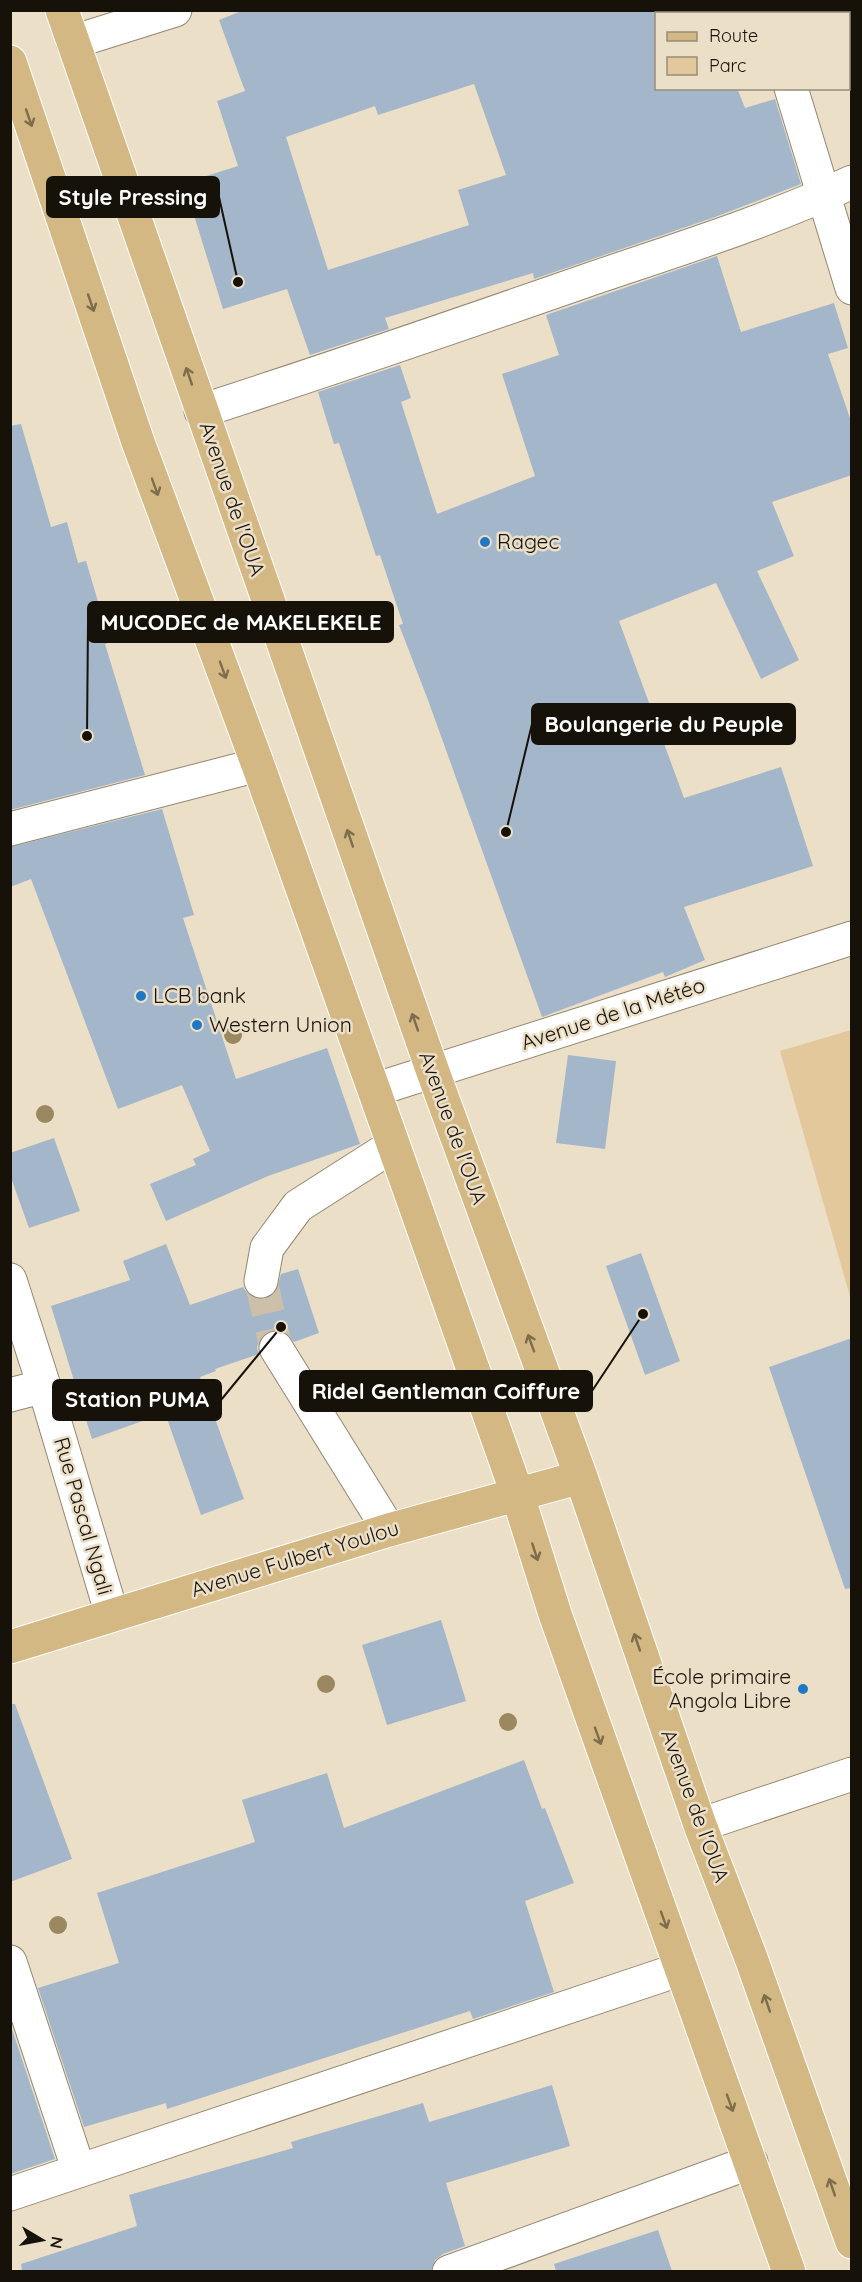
<svg xmlns="http://www.w3.org/2000/svg" width="862" height="2282" font-family="Quicksand,sans-serif">
<style>
.green{fill:#e2c89b}
.building{fill:#a4b6c9;fill-rule:evenodd}
.lines{fill:none;stroke-linecap:round;stroke-linejoin:round}
.minor-tunnel{stroke:#ccc0ab;stroke-width:33;stroke-dasharray:33 16;stroke-linecap:butt}
.minor-casing{stroke:#938772;stroke-width:35}
.major-casing{stroke:#fff;stroke-width:35}
.minor{stroke:#fff;stroke-width:33}
.major{stroke:#d3b883;stroke-width:33}
.tree{fill:#9b8760}
.oneway{stroke:#7e6d4c}
.poi-dot{fill:#1f78c6;stroke:#ecdfc8;stroke-width:2}
.labels{text-anchor:middle;stroke-width:5;stroke-linejoin:round;paint-order:stroke}
.street-label{font-size:21px;fill:#161109;stroke:#ecdfc8}
.poi-label{font-size:21px;fill:#161109;stroke:#ecdfc8;text-anchor:start}
.leader{fill:none;stroke:#161109;stroke-width:2}
.callout-dot{fill:#161109;stroke:#ecdfc8;stroke-width:2}
.callout{fill:#161109;stroke:#161109;stroke-width:2}
.callout-label{font-size:22px;text-anchor:middle;font-weight:bold;fill:#fff}
</style>
<rect width="100%" height="100%" fill="#ecdfc8"/>
<!-- green -->
<path class="green" d="M851,1030H852L851,1300L780,1051Z"/>
<!-- building -->
<path class="building" d="M244,10H657V88H737L745,108L775,99L801,184L715,217L534,279L533,273L385,318L389,329L310,355L287,289L223,309L184,183L238,166L217,101L245,91L219,20ZM474,84L506,175L458,190L469,225L328,270L286,137L375,106L378,115Z
M717,256L741,332L834,303L848,348L828,354L852,424V475L772,502L794,556L757,571L799,660L761,679L716,583L619,621L684,798L781,767L813,866L684,907L705,960L665,977L663,972L542,1017L428,700L399,625L403,624L380,555L376,556L339,443L334,444L318,392L400,365L411,398L401,402L437,514L535,476L502,374L559,355L546,315Z
M21,424L51,527L67,522L78,563L86,561L110,642L105,644L145,775L10,810V426Z
M162,809L194,915L183,918L236,1079L327,1048L360,1144L268,1176L166,1221L150,1184L196,1165L193,1159L210,1151L182,1085L118,1109L31,879L10,887V847Z
M568,1055L616,1061L605,1149L556,1143Z
M54,1138L80,1211L29,1228L10,1175V1153Z
M166,1244L190,1305L243,1287L249,1296L257,1299H267L276,1293L281,1274L298,1269L319,1333L294,1342L284,1331L276,1329L267,1332L259,1340L257,1348L259,1354L215,1369L216,1371L200,1377L244,1499L201,1515L165,1413L92,1439L51,1306L130,1280L123,1261Z
M641,1253L680,1361L645,1375L606,1266Z
M852,1338V1588L845,1589L769,1367Z
M441,1620L466,1701L387,1725L362,1645Z
M10,1704H15L72,1859L10,1882Z
M524,1760L542,1809L545,1808L574,1883L525,1901L554,1992L473,2019L470,2011L167,2109L166,2103L84,2127L38,1988L119,1963L97,1893L255,1842L242,1800L327,1773L344,1828Z
M10,2023L55,2159L10,2174Z
M552,2085L570,2146L446,2183L465,2246L443,2254L435,2260L431,2271H22L21,2264L137,2226L129,2195L293,2148L291,2142L423,2103L429,2122Z
M658,2230L672,2271H556L554,2264Z"/>
<g class="lines">
<!-- minor-tunnel -->
<path class="minor-tunnel" d="M261,1281L276,1348"/>
<!-- minor casing -->
<g class="minor-casing">
<path id="minor" d="M769,10L770,14
M73,42L175,10
M791,88L852,288
M201,411C331,369 459,325 588,280C676,250 767,222 852,182
M10,829L258,765
M374,1090L852,938
M10,1280L44,1386L112,1615
M261,1281L267,1248L298,1206L392,1146
M276,1348L389,1530
M10,1395L44,1386
M700,1825L852,1774
M10,1962L79,2171
M10,2194L681,1969
M449,2272L751,2162"/>
</g>
<!-- major casing -->
<g class="major-casing">
<path id="major" d="M62,10L433,1072L581,1477L700,1825L751,1958L852,2242
M10,62L138,442L258,765L374,1090L518,1496L555,1614L789,2272
M10,1647L389,1530L581,1477"/>
</g>
<!-- minor -->
<use href="#minor" class="minor"/>
<!-- major -->
<use href="#major" class="major"/>
</g>
<!-- trees -->
<g class="tree">
<circle cx="233" cy="1035" r="9"/>
<circle cx="45" cy="1114" r="9"/>
<circle cx="326" cy="1684" r="9"/>
<circle cx="508" cy="1722" r="9"/>
<circle cx="58" cy="1925" r="9"/>
</g>
<!-- one-way arrows -->
<defs><path id="oneway-shaft" d="M-6 0H5M1.5-3L5.5 0L1.5 3" fill="none" stroke-width="1.6" stroke-linecap="round" stroke-linejoin="round" transform="scale(1.5)"/></defs>
<g class="oneway">
<use href="#oneway-shaft" transform="translate(29 118) rotate(71)"/>
<use href="#oneway-shaft" transform="translate(91 303) rotate(71)"/>
<use href="#oneway-shaft" transform="translate(189 376) rotate(-109)"/>
<use href="#oneway-shaft" transform="translate(155 487) rotate(70)"/>
<use href="#oneway-shaft" transform="translate(223 670) rotate(70)"/>
<use href="#oneway-shaft" transform="translate(350 838) rotate(-109)"/>
<use href="#oneway-shaft" transform="translate(415 1022) rotate(-109)"/>
<use href="#oneway-shaft" transform="translate(531 1343) rotate(-110)"/>
<use href="#oneway-shaft" transform="translate(535 1552) rotate(72)"/>
<use href="#oneway-shaft" transform="translate(637 1642) rotate(-109)"/>
<use href="#oneway-shaft" transform="translate(598 1736) rotate(70)"/>
<use href="#oneway-shaft" transform="translate(664 1920) rotate(70)"/>
<use href="#oneway-shaft" transform="translate(767 2003) rotate(-109)"/>
<use href="#oneway-shaft" transform="translate(730 2103) rotate(70)"/>
<use href="#oneway-shaft" transform="translate(832 2187) rotate(-109)"/>
</g>
<!-- markers -->
<g class="poi-dot">
<circle cx="485" cy="542" r="6"/>
<circle cx="141" cy="996" r="6"/>
<circle cx="197" cy="1025" r="6"/>
<circle cx="803" cy="1689" r="6"/>
</g>
<g class="labels">
<!-- street labels -->
<g class="street-label">
<text transform="translate(232 499) rotate(71)" y="7">Avenue de l'OUA</text>
<text transform="translate(613 1014) rotate(-18)" y="7">Avenue de la Météo</text>
<text transform="translate(453 1128) rotate(70)" y="7">Avenue de l'OUA</text>
<text transform="translate(83 1516) rotate(74)" y="7">Rue Pascal Ngali</text>
<text transform="translate(295 1559) rotate(-17)" y="7">Avenue Fulbert Youlou</text>
<text transform="translate(695 1806) rotate(70)" y="7">Avenue de l'OUA</text>
</g>
<!-- poi labels -->
<g class="poi-label">
<text x="497" y="549">Ragec</text>
<text x="153" y="1003">LCB bank</text>
<text x="209" y="1032">Western Union</text>
<text x="791" y="1684" text-anchor="end">École primaire<tspan x="791" dy="24">Angola Libre</tspan></text>
</g>
</g>
<!-- callouts -->
<path class="leader" d="M238 282L219 197M87 736L88 622M506 832L532 724M643 1314L592 1391M281 1327L221 1400"/>
<g class="callout-dot">
<circle cx="238" cy="282" r="6"/>
<circle cx="87" cy="736" r="6"/>
<circle cx="506" cy="832" r="6"/>
<circle cx="643" cy="1314" r="6"/>
<circle cx="281" cy="1327" r="6"/>
</g>
<g class="callout">
<rect x="47" y="177" width="172" height="40" rx="6"/>
<rect x="88" y="602" width="305" height="40" rx="6"/>
<rect x="532" y="704" width="263" height="40" rx="6"/>
<rect x="300" y="1371" width="292" height="40" rx="6"/>
<rect x="53" y="1380" width="168" height="40" rx="6"/>
</g>
<g class="callout-label">
<text x="133" y="205">Style Pressing</text>
<text x="241" y="630">MUCODEC de MAKELEKELE</text>
<text x="664" y="732">Boulangerie du Peuple</text>
<text x="446" y="1399">Ridel Gentleman Coiffure</text>
<text x="137" y="1407">Station PUMA</text>
</g>
<!-- border -->
<rect width="862" height="2282" fill="none" stroke="#161109" stroke-width="24"/>
<!-- legend -->
<rect x="655" y="12" width="195" height="78" fill="#ecdfc8" stroke="#968d7c" stroke-width="1.5"/>
<rect x="667" y="32" width="30" height="9" fill="#d3b883" stroke="#968d7c" stroke-width="1.5"/>
<text x="709" y="42" font-size="18" fill="#161109">Route</text>
<rect x="667" y="57" width="30" height="18" fill="#e2c89b" stroke="#968d7c" stroke-width="1.5"/>
<text x="709" y="72" font-size="18" fill="#161109">Parc</text>
<!-- north arrow -->
<g transform="translate(42 2240) rotate(100)" stroke="#ecdfc8" stroke-width="4.5" paint-order="stroke">
<path d="M0-4.5L10 22L0 15L-10 22Z" fill="#161109"/>
<text y="-9" font-size="16" font-weight="bold" text-anchor="middle" fill="#161109">N</text>
</g>
</svg>
